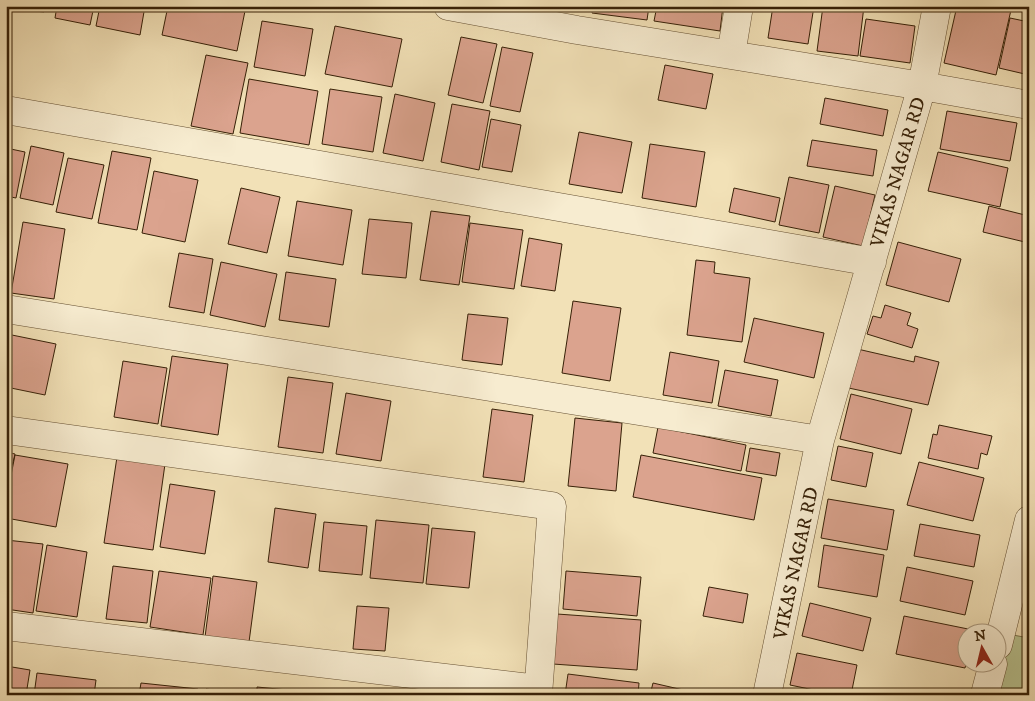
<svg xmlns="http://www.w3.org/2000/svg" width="1035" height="701" font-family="'IM FELL DW Pica',serif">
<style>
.green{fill:#b8c390;stroke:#77724c}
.building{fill:#dba38e;stroke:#362007}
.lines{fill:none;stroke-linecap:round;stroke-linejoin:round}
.minor-casing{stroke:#655033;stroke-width:29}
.minor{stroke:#f7ecd0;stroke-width:28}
.labels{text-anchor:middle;stroke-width:4;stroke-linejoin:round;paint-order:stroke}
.street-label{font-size:19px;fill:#362007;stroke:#f7ecd0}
</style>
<rect width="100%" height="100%" fill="#f2e1b7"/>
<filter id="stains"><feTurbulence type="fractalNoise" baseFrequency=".004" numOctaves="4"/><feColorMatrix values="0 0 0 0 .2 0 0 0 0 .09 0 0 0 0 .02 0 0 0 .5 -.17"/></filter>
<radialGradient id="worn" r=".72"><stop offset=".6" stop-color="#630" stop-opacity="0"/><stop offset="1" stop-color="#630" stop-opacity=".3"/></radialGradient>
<!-- green -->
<path class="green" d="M1002,633L1029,638V695H989Z"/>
<!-- building -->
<path class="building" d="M6,6H45L44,12L6,8Z
M57,6H94L90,25L55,18Z
M100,6H145L140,35L96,26Z
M168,6H246L237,51L162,35Z
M593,6H649L647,20L592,13Z
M657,6H723L720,31L654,21Z
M773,6H814L808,44L768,38Z
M823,6H864L858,56L817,51Z
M957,6H995L1011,10L996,75L944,63Z
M1010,18L1029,22V75L999,68Z
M866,19L915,26L910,63L860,56Z
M262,21L313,29L305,76L254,67Z
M335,26L402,39L392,87L325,74Z
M461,37L497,44L483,103L448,95Z
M502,47L533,53L520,112L490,106Z
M206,55L248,63L233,134L191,126Z
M665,65L713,74L706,109L658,100Z
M249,79L318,91L309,145L240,133Z
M330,89L382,97L373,152L322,144Z
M395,94L435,103L423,161L383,153Z
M825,98L888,110L883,136L820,124Z
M452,104L490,111L479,170L441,162Z
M947,111L1017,123L1010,161L940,149Z
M491,119L521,125L512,172L482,167Z
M579,132L632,142L622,193L569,184Z
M812,140L877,150L873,176L807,166Z
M650,144L705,152L696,207L642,198Z
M31,146L64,153L53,205L20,198Z
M6,148L25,152L16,198L6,196Z
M112,151L151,158L137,230L98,223Z
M938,152L1008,168L1000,207L928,191Z
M68,158L104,165L92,219L56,212Z
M154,171L198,180L185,242L142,233Z
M789,177L829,185L819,233L779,225Z
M835,186L875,195L863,246L823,237Z
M241,188L280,197L267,253L228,244Z
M734,188L780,198L775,222L729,212Z
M297,201L352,210L343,265L288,256Z
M989,206L1029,216V243L983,232Z
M431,211L470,216L459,285L420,280Z
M369,219L412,223L406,278L362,274Z
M23,222L65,229L54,299L11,293Z
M470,223L523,230L514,289L462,282Z
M529,238L562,244L555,291L521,286Z
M898,242L961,259L949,302L886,285Z
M179,253L213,259L204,313L169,307Z
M696,260L715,262L714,273L750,278L742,342L687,335Z
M221,262L277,274L265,327L210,315Z
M286,272L336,279L329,327L279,320Z
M573,301L621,308L610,381L562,373Z
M885,305L911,313L907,325L918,329L912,348L867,334L873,316L881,318Z
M468,314L508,318L502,365L462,360Z
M754,318L824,333L814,378L744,362Z
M7,334L56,344L45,395L6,387Z
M853,348L914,362L915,356L939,362L928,405L844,387Z
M670,352L719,361L712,403L663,395Z
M172,356L228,364L218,435L161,426Z
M123,361L167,368L158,424L114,417Z
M725,370L778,380L771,416L718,406Z
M288,377L333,383L323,453L278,447Z
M346,393L391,401L381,461L336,454Z
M851,394L912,409L901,454L840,439Z
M492,409L533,415L524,482L483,477Z
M575,418L622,423L616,491L568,486Z
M939,425L992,436L987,455L981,453L978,469L928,458L933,434L937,435Z
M658,427L746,445L741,471L653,453Z
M838,446L873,453L866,487L831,480Z
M750,448L780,453L776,476L746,471Z
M6,452L15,454L6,491Z
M15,455L68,464L56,527L6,518V501Z
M641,455L762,478L754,520L633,497Z
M117,457L165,464L153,550L104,543Z
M919,462L984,478L973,521L907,505Z
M170,484L215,491L205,554L160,547Z
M828,499L894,510L887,550L821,538Z
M275,508L316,514L308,568L268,562Z
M376,520L429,525L423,583L370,578Z
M324,522L367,526L362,575L319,571Z
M920,524L980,535L974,567L914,556Z
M432,528L475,532L469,588L426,584Z
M6,540L43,544L33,613L6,609Z
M47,545L87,552L77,617L36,611Z
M824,545L884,555L877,597L818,587Z
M113,566L153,571L147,623L106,619Z
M907,567L973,581L965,615L900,601Z
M159,571L211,578L203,635L150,627Z
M566,571L641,577L637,616L563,609Z
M213,576L257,582L249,642L205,637Z
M709,587L748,594L743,623L703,616Z
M810,603L871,618L863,651L802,636Z
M357,606L389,608L385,651L353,649Z
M557,614L641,620L637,670L553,664Z
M904,616L973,630L972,634H968V655L965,668L896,654Z
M797,653L857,665L851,695H838L790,685Z
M6,666L30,670L26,695H6Z
M37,673L96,680L94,695H34Z
M568,674L639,683L638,695H565Z
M141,683L198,689V695H139Z
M653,683L705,695H650Z
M257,687L298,691V695H257Z
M206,689L250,695H205Z"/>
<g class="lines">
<!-- minor casing -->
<g class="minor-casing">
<path id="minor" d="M448,6L577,30L922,86L820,440L767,695
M937,6L922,86L1029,105
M731,55L739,6
M6,110L872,262
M6,309L820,440
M6,430L552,506L538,695
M6,626L538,689
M998,645L1029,520
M985,694L993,664"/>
</g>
<!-- minor -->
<use href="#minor" class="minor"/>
</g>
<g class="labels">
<!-- street labels -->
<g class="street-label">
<text transform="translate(897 172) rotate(-74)" y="7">VIKAS NAGAR RD</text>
<text transform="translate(795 563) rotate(-78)" y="7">VIKAS NAGAR RD</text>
</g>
</g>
<!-- margin -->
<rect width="1035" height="701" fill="none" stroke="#f2e1b7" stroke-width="25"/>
<rect x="8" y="8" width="1020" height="686" fill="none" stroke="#362007" stroke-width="2.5"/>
<rect x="12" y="12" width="1010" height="676" fill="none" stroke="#362007"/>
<!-- north arrow -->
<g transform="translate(982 648) rotate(352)"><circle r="24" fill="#f7ecd0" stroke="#aa9a80"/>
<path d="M0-4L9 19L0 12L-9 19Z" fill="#8f2418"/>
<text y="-8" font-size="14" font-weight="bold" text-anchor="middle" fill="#362007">N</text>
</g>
<rect width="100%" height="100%" filter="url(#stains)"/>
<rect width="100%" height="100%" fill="url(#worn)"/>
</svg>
